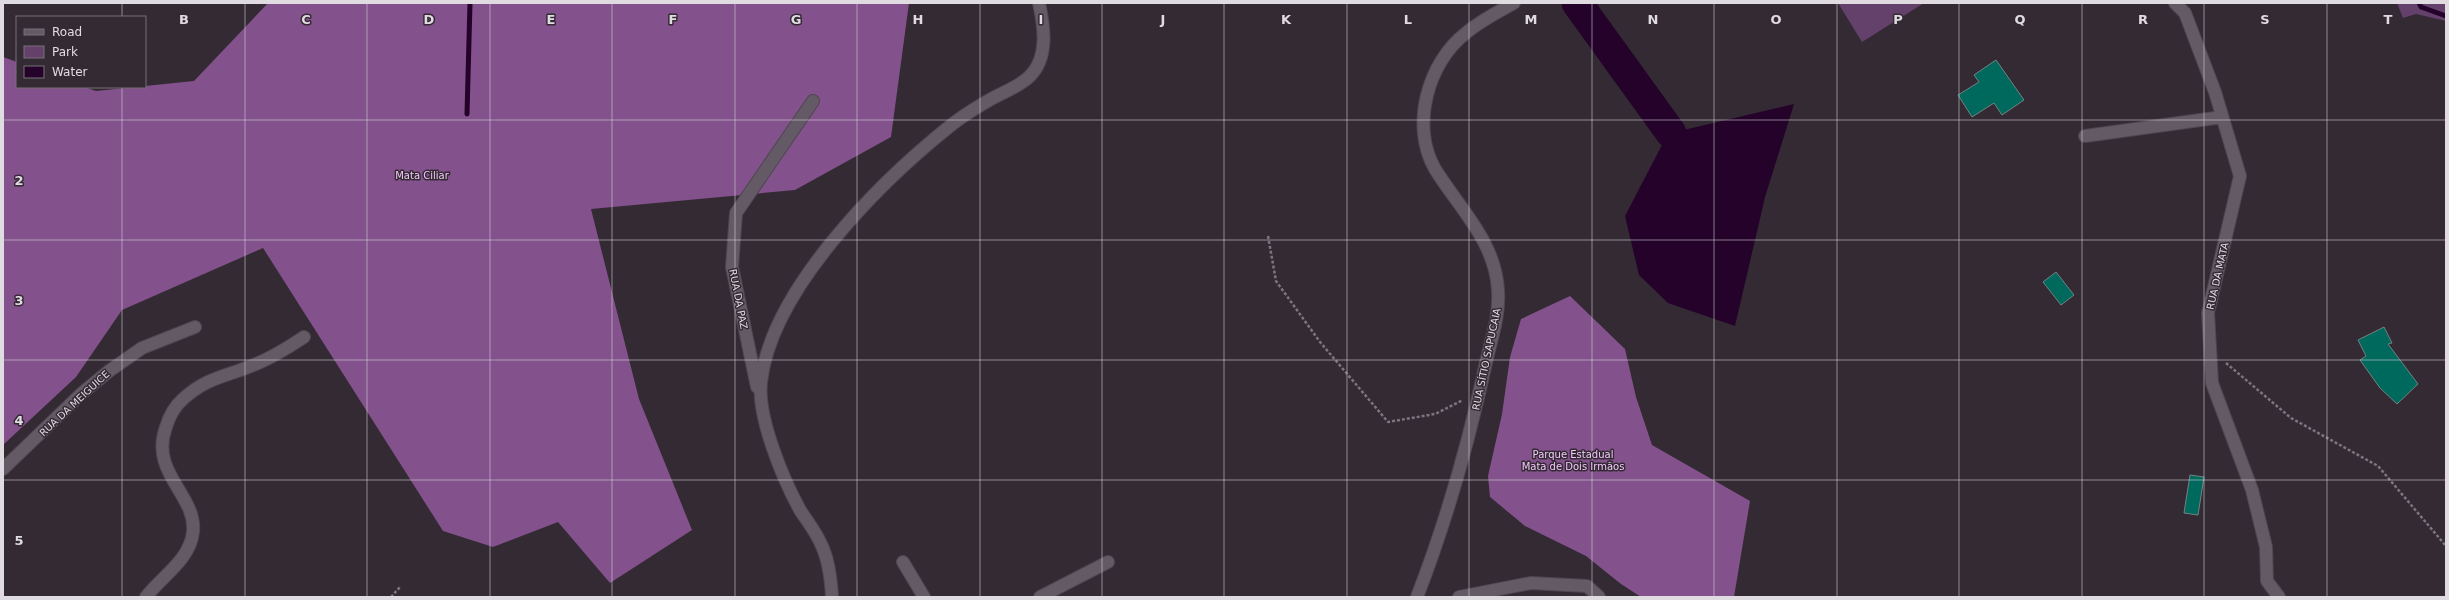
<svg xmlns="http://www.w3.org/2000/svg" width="2449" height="600" font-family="'DejaVu Sans',sans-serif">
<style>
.green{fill:#64416a}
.forest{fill:#83518b}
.water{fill:#24022a}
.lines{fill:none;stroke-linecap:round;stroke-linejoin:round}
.stream{stroke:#24022a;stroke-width:5}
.river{stroke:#24022a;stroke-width:31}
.building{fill:#00695e;stroke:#728380}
.street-casing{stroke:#4e474f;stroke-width:14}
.path{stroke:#7d757e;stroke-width:2.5;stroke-dasharray:3 2;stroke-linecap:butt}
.street{stroke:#635a65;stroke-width:12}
.grid{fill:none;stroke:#e0dae1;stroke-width:1;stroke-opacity:0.55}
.labels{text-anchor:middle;stroke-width:3;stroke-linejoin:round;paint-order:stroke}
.park-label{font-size:10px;fill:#f3c8f9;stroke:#332a34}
.street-label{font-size:10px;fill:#e0dae1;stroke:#332a34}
.grid-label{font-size:13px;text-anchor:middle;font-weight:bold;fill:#e0dae1;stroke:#332a34;stroke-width:3;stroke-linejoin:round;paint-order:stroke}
</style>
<rect width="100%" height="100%" fill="#332a34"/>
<!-- green -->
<path class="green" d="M1838,3H1924L1862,42Z
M2397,3H2446V21L2416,14L2403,18Z"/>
<!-- forest -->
<path class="forest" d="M268,3H909L891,137L795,190L591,209L639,399L692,530L610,583L558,522L493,547L443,531L263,248L122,310L76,377L3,445V57L17,62V87H84L96,91L194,81Z
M1570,296L1625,349L1636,397L1652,445L1750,501L1734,597H1641L1621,584L1586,556L1525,526L1490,497L1488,476L1502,414L1510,357L1521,319Z"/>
<!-- water -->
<path class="water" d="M1794,104L1765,197L1735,326L1668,303L1639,275L1625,216L1662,145L1671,133Z"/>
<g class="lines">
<!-- stream -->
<path class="stream" d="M2419,3L2421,7L2446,16
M467,114L470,3"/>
<!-- river -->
<path class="river" d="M1577,3L1671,133"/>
</g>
<!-- building -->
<path class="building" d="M1996,60L2024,100L2002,115L1994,103L1972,117L1958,95L1979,82L1974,75Z
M2056,272L2074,295L2061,305L2043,282Z
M2384,327L2392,343L2388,344L2418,384L2397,404L2380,388L2360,360L2366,356L2358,340Z
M2190,475L2204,477L2198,515L2184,513Z"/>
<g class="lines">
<!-- street casing -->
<g class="street-casing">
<path id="street" d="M2175,3L2185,13L2215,92L2240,176L2208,313L2212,383L2252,490L2266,547L2267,581L2279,597
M2085,136L2222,117
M757,387L732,267L736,213L813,101
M3,469L81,394L109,371L142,348L195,327
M903,562L924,597
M146,597C162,576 190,560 193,532C197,495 149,473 166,427C169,417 175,406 183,399C206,378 224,377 251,366C270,359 286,349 304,337
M832,597C831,579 829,560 821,544C816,532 807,521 800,510C783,479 757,417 761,382C771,290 880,182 950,126C961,117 974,109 986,102C1000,93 1018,88 1030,76C1049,57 1044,26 1039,3
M1040,597L1108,562
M1417,597C1446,522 1468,445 1485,367C1490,343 1500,316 1498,291C1496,242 1459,208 1435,169C1410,126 1428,62 1466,33C1480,21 1498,12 1514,3
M1459,597L1531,583L1587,586L1599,597"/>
</g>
<!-- path -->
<path class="path" d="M1268,236L1276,281L1320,342L1388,422L1435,414L1463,400
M2226,363L2291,418L2378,466L2446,546
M391,597L400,587"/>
<!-- street -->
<use href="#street" class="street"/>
</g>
<!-- grid -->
<path class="grid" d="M122,3V17M245,3V597M367,3V597M490,3V597M612,3V597M735,3V597M857,3V597M980,3V597M1102,3V597M1224,3V597M1347,3V597M1469,3V597M1592,3V597M1714,3V597M1837,3V597M1959,3V597M2082,3V597M2204,3V597M2327,3V597M122,87V597M3,120H2446M3,240H2446M3,360H2446M3,480H2446"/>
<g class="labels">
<!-- park labels -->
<g class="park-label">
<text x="422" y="179">Mata Ciliar</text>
<text x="1573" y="458">Parque Estadual<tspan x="1573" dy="12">Mata de Dois Irmãos</tspan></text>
</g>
<!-- street labels -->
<g class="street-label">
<text transform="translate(2217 276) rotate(-77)" y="4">RUA DA MATA</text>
<text transform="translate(739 299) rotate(79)" y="4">RUA DA PAZ</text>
<text transform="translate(1486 359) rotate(-78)" y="4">RUA SÍTIO SAPUCAIA</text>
<text transform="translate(74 403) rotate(-43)" y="4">RUA DA MEIGUICE</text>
</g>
</g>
<g class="grid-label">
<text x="184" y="24">B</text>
<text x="306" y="24">C</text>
<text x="429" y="24">D</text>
<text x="551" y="24">E</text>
<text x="673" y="24">F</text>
<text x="796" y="24">G</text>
<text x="918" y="24">H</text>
<text x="1041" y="24">I</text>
<text x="1163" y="24">J</text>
<text x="1286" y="24">K</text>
<text x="1408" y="24">L</text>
<text x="1531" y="24">M</text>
<text x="1653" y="24">N</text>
<text x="1776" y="24">O</text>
<text x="1898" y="24">P</text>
<text x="2020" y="24">Q</text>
<text x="2143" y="24">R</text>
<text x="2265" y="24">S</text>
<text x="2388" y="24">T</text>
<text x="19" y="185">2</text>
<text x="19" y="305">3</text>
<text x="19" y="425">4</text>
<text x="19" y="545">5</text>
</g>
<!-- border -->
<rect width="2449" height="600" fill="none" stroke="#e0dae1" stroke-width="8"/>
<!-- legend -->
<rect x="16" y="16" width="130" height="72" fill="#332a34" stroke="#787079"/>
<rect x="24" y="29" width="20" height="6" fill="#635a65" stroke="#787079"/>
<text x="52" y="36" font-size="12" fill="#e0dae1">Road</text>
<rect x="24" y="46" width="20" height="12" fill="#64416a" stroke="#787079"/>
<text x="52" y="56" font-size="12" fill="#e0dae1">Park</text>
<rect x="24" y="66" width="20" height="12" fill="#24022a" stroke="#787079"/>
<text x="52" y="76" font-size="12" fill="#e0dae1">Water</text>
</svg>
